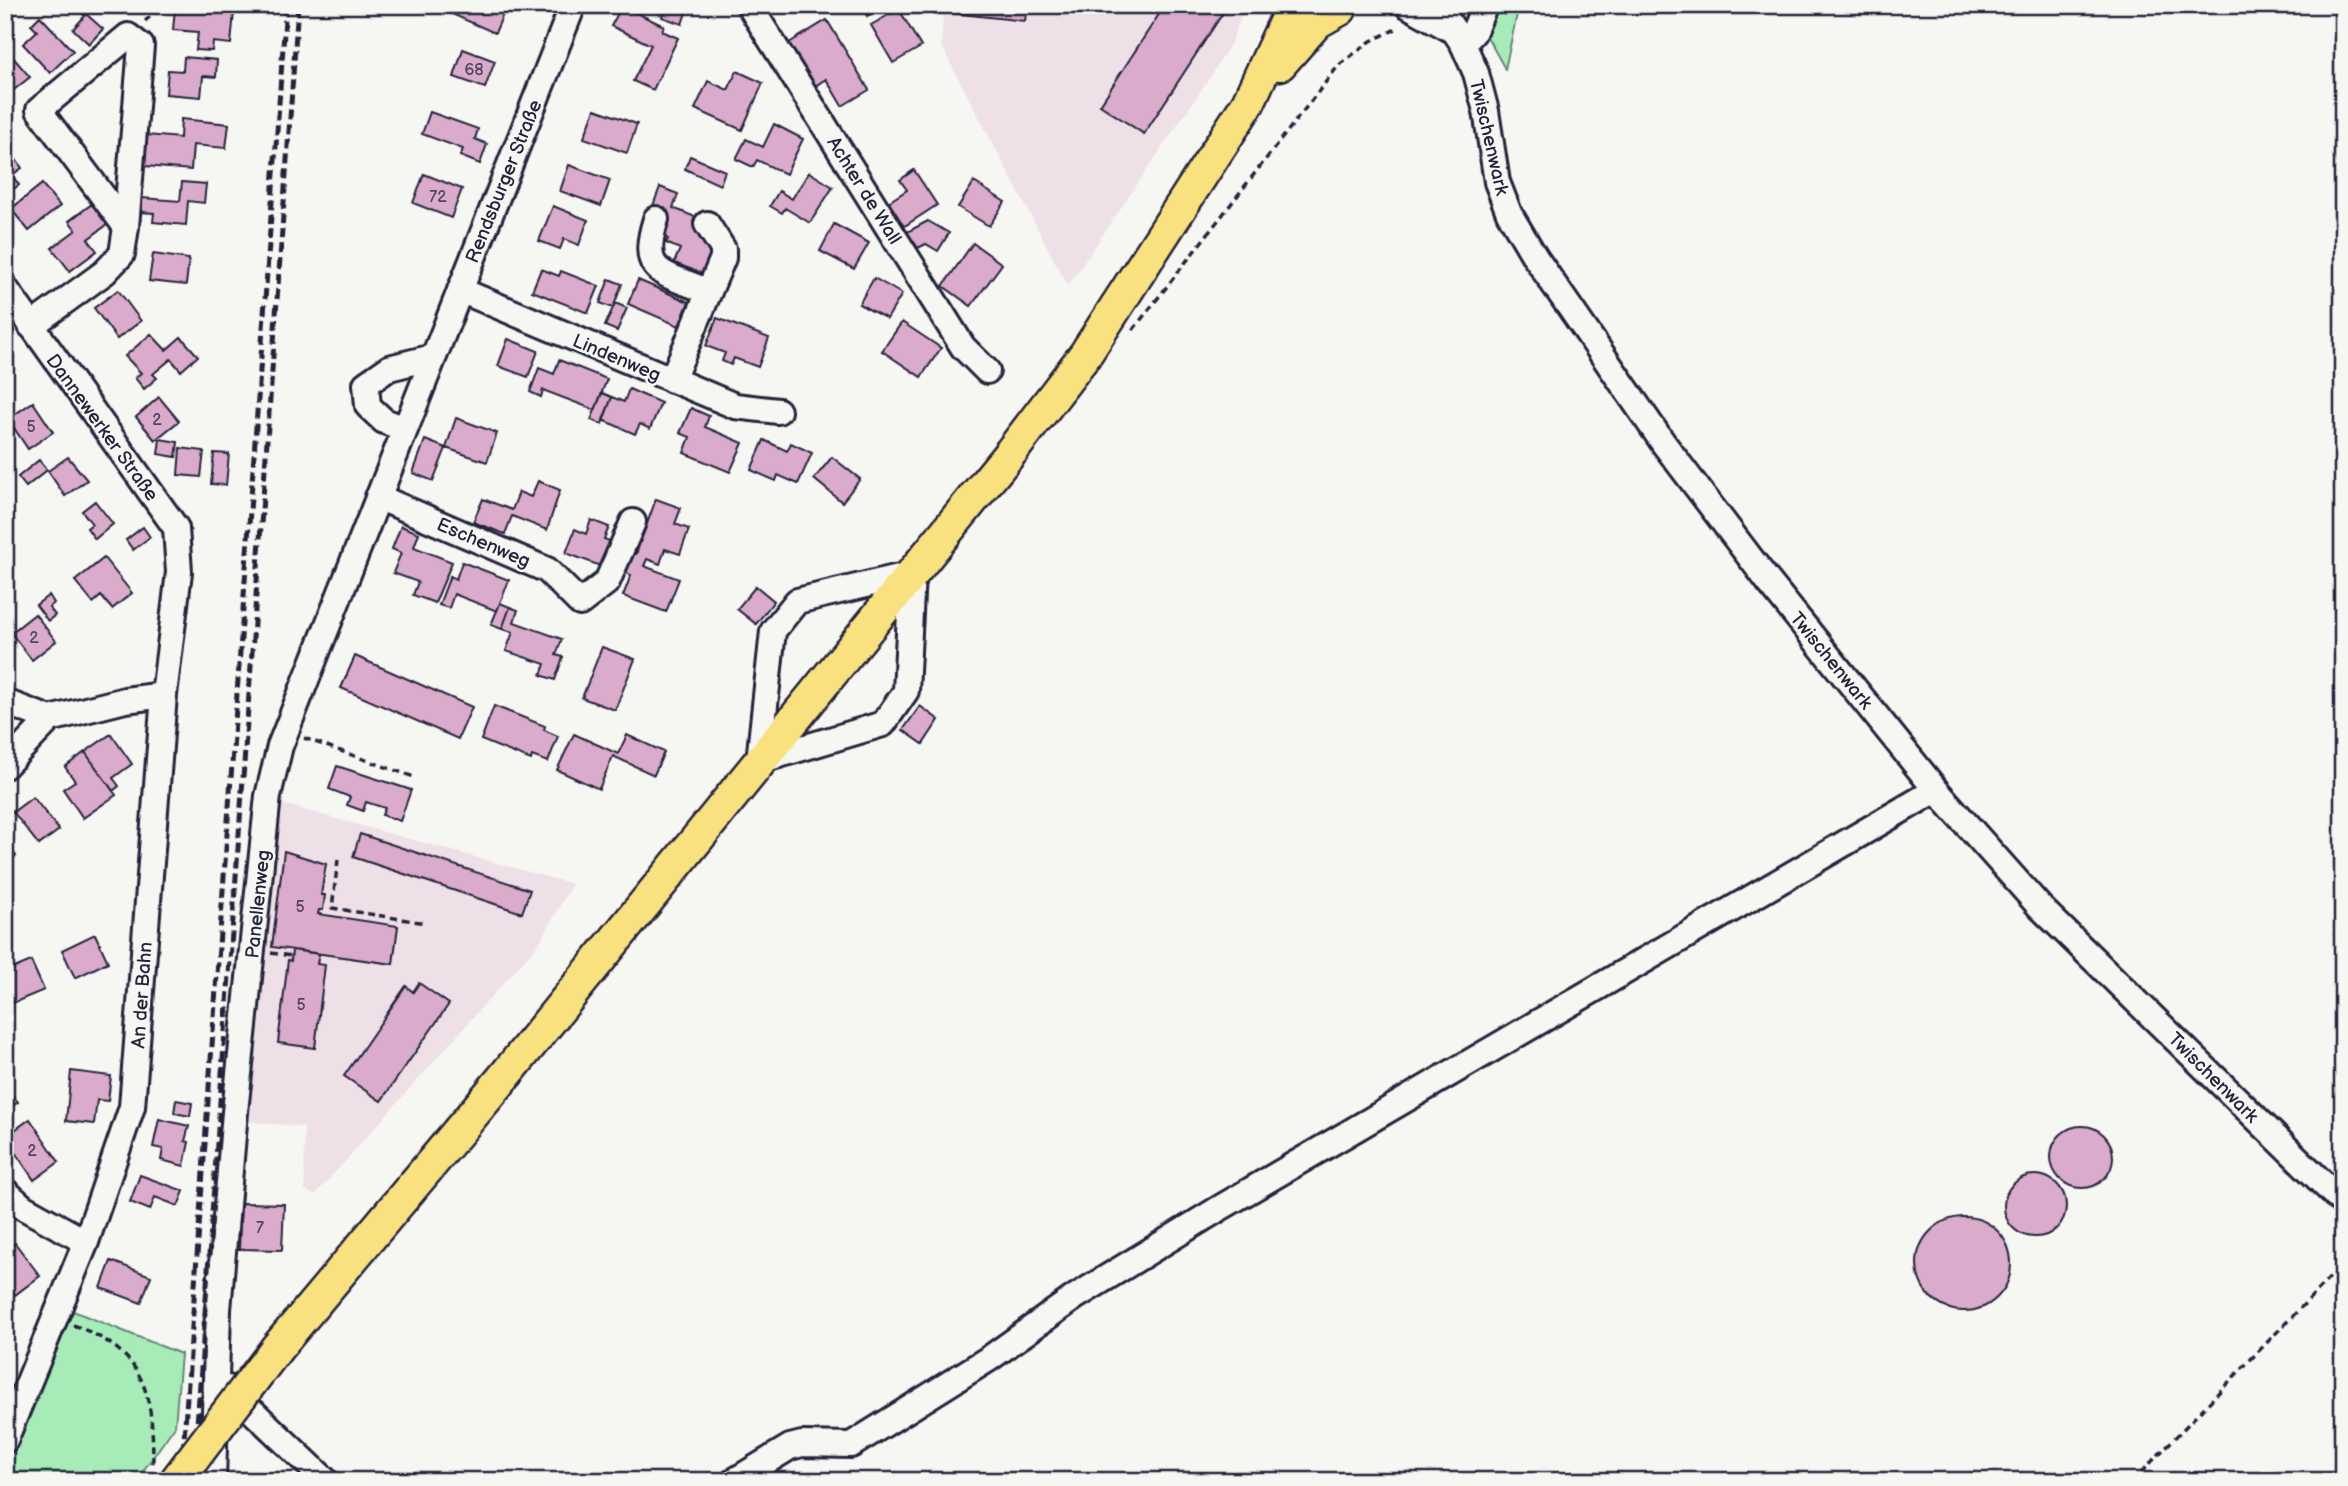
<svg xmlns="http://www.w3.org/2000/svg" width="2348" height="1486" font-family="'Balsamiq Sans',sans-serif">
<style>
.built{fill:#eee0e6}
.green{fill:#a7ecb8;stroke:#64877a;stroke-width:2}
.building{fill:#dbabcb;stroke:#22223b;stroke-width:2}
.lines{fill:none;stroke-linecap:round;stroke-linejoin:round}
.minor-casing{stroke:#22223b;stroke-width:30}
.major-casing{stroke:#22223b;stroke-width:37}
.path{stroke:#22223b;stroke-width:3.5;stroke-dasharray:7 5;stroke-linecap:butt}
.minor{stroke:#f6f6f2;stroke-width:24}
.major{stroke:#fae180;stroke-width:32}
.rail{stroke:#22223b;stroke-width:5;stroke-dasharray:10 5;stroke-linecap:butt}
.major-bridge-casing{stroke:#22223b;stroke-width:37;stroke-linecap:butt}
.major-bridge{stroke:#fae180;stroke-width:32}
.labels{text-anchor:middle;stroke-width:5;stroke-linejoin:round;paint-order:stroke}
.number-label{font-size:16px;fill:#50445f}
.street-label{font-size:19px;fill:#22223b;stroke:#f6f6f2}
</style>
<rect width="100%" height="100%" fill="#f6f6f2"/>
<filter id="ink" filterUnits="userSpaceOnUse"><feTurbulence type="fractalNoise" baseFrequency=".0143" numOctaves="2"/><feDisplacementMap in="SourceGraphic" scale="14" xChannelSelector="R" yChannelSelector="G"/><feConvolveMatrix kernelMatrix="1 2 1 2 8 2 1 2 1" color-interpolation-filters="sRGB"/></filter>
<g filter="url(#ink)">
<!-- built -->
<path class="built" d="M944,5H1245L1231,43L1212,74L1068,286L941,45Z
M279,803L572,884L540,942L315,1195L305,1190L304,1127L243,1121Z"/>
<!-- green -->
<path class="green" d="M1459,5H1519L1505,69L1484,31Z
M73,1311L181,1354L175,1426L136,1481H5V1469Z"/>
<!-- building -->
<path class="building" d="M74,5H94L86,14L103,29L89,44L73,29L85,16Z
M447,5H507L495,33L445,11Z
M654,5L688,7L682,24L662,17L665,9Z
M861,5H886L867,16Z
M944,5H1027L1025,21L943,12Z
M1165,5H1228L1144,134L1100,105Z
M622,6L664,26L662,31L678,38L653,90L633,81L651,45L611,26Z
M175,7L234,12L231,44L213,42L212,51L196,50L198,32L173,30Z
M899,9L921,47L893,63L871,25Z
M40,16L73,51L50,73L23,44L37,31L31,25Z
M827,20L869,90L842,106L826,79L815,86L789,43Z
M5,48L30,77L5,97Z
M463,49L495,61L485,88L454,77Z
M184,57L217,60L216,77L203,76L201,97L166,94L168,70L183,71Z
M737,71L763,83L742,130L695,109L708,81L728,90Z
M595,109L637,124L627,153L584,138Z
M430,112L478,129L475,139L487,144L480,164L460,156L463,149L422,134Z
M181,119L229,124L226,148L193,145L191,170L145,166L147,135L180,138Z
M774,124L803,139L786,174L757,160L753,167L736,159L746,139L763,147Z
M5,144L22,168L12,175L19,185L5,195Z
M690,156L725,171L720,185L685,169Z
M569,165L610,180L601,206L560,191Z
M914,170L937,205L903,227L887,203L907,190L900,180Z
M809,172L833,187L810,223L785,208L782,213L770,206L779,191L792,199Z
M424,174L462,189L451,218L413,203Z
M182,182L206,184L204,203L188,201L186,225L153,222L154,213L141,212L142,198L180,201Z
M974,182L1005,202L989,226L958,207Z
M42,184L60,206L29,231L11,209Z
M660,187L678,194L673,208L705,221L699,237L715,244L703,274L674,263L680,249L666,243L668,239L657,234L651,211Z
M92,204L108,224L88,239L97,251L70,271L52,248L76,230L69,221Z
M553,206L588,220L579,245L564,239L560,249L539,241Z
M928,221L949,233L938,251L926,244L918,248L907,232Z
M834,224L869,243L854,269L820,251Z
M973,243L1002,264L971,306L943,286Z
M153,254L189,259L186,285L149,281Z
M541,269L559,276L561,271L599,286L588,313L532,291Z
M874,278L902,294L887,319L859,304Z
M609,279L622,284L613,308L600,303Z
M638,280L689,302L679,326L628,304Z
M118,290L141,321L117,339L94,308Z
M615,303L627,308L617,331L605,326Z
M717,318L769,338L758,367L734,358L731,365L722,361L725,353L706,346Z
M902,322L941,348L921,377L882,351Z
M151,334L166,350L181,337L198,356L181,371L171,359L153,374L157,378L144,389L135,378L141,373L125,356Z
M508,339L538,351L528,377L498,366Z
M559,360L607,379L595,410L543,390L541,397L530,392L539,368L554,374Z
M629,389L661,403L650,429L640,424L635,434L603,420L612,397L624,402Z
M602,393L612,397L602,424L591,420Z
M159,397L179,421L155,440L136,417Z
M33,402L53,432L28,449L8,419Z
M691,408L709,416L705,427L743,443L730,472L684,453L690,437L680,433Z
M456,418L497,433L487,462L446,448Z
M160,439L178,442L176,457L158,454Z
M425,440L446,448L433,481L413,473Z
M764,440L787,451L791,443L812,453L798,484L778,475L776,481L751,470Z
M180,448L204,451L201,477L178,475Z
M214,453L229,454L226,485L211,484Z
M68,457L87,480L65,496L48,471Z
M832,457L860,479L842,502L814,479Z
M39,460L47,470L26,487L18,477Z
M538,481L560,490L547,530L512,516L505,534L473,522L483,499L512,510L519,492L531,497Z
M656,499L681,508L675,524L689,529L680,554L665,549L660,564L647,559L644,566L679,579L666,612L623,596L631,575L619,570L626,550L636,554Z
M95,501L113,524L95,539L87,528L92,524L82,511Z
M591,520L609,527L604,539L612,542L603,567L566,553L575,529L586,534Z
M401,526L419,533L414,547L452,562L435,603L413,595L418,582L393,573L401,553L392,549Z
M143,527L150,537L133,550L126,540Z
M104,558L132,593L112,609L101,596L93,603L75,581Z
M462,562L509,580L497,611L454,594L449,608L439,605L450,576L456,579Z
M756,586L774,601L756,624L737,609Z
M49,595L54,603L49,607L55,615L48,621L36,605Z
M500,603L510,607L502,629L491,625Z
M510,607L518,610L514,622L562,639L556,655L563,657L555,680L541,675L545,664L506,651L513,632L502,629Z
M35,614L56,641L32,660L11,633Z
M602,647L635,659L615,710L582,698Z
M355,656L472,707L458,739L341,688Z
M494,706L545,726L544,730L558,736L548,762L532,756L531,760L481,740Z
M920,706L939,720L923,744L903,730Z
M111,734L132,764L113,778L119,786L113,791L85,752Z
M574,734L618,754L627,735L664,752L654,775L613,756L599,789L557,770Z
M85,752L116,795L83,818L63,789L75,781L65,767Z
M337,766L411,790L400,821L382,815L385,808L366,802L363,811L347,805L350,797L329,789Z
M33,797L59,830L39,845L13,812Z
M360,834L530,890L522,913L353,857Z
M5,841L16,856L5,864Z
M284,851L326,864L321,895H325L323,910H319L318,914L398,926L393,964L272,947Z
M95,934L108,962L75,978L62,950Z
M292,950L319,954L317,964L325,965L315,1048L278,1043L288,960L291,961Z
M31,961L44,990L13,1003L5,986V972Z
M419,983L449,1004L381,1101L344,1076L406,986L413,992Z
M71,1071L111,1076L108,1101L97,1100L94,1124L66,1121Z
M5,1086L18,1102L5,1111Z
M176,1100L192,1103L190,1116L174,1113Z
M30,1119L59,1162L34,1180L5,1137Z
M159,1119L189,1126L185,1141L189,1142L184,1166L161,1160L163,1149L153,1147Z
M2051 1157a31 31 0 1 1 62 0a31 31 0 1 1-62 0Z
M140,1175L184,1191L178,1206L155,1197L150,1210L130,1202Z
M2004 1206a31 31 0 1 1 62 0a31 31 0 1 1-62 0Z
M241,1203L284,1204L282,1250L239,1249Z
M1917 1264a47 47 0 1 1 94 0a47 47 0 1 1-94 0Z
M15,1243L40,1276L15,1295L5,1282V1251Z
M111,1261L151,1276L141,1303L101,1288Z"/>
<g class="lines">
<!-- minor casing -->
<g class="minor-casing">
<path id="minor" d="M749,5L963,347L987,371
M1407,5L1450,29
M1437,5L1463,44L1476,73L1486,111L1497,182L1509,213L1535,257L1664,444L1768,581L1936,790L2040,907L2343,1203
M1463,44L1473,33L1485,5
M656,219C638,276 664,272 709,292
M5,288L176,528L179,572L164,695L132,1107L86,1242L5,1440
M460,290L735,406L778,411
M31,326L105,272L122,254L126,227L141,46L128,36L39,110L126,227
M672,380L723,258V249L707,224
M405,429L384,421L368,406L366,384L389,368L433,357
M378,497L547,570L580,603L607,582L633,522
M912,574L906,691L883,724L759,761L773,631L797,601Z
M5,702L50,719L125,700L164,695
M5,766L50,719
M5,1191L23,1207L86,1242
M228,1388L326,1481
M213,1481L218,1310L235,1112L268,796L280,746L573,5
M734,1481L790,1447L802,1444L851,1445L990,1358L1075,1297L1220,1208L1936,790"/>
</g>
<!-- major casing -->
<g class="major-casing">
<path id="major" d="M1280,64L1317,22L1340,9
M277,1348L504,1077L1011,452L1085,355L1248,103L1293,5"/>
</g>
<!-- path -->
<path class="path" d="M145,21L164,5
M1133,330L1339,65L1371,41L1400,27
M304,738L414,777
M338,860L332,908L426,923
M271,953L292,956
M73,1325C148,1353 153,1395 153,1468
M2133,1481L2343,1264"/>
<!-- minor -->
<use href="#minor" class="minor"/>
<!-- major -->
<use href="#major" class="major"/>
<!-- rail -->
<path class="rail" d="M181,1481L286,5
M193,1481L298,5"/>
<!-- major-bridge casing -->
<g class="major-bridge-casing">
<path id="major-bridge" d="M176,1481L277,1348"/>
</g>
<!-- major-bridge -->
<use href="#major-bridge" class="major-bridge"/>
</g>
</g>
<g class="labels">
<!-- number labels -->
<g class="number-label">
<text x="474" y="75">68</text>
<text x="438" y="202">72</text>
<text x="157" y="425">2</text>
<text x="31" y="432">5</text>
<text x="34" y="643">2</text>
<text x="300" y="912">5</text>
<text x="301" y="1010">5</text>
<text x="32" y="1156">2</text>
<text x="260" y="1233">7</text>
</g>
<!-- street labels -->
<g class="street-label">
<text transform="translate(1490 137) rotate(77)" y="7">Twischenwark</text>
<text transform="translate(503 181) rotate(-68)" y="7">Rendsburger Straße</text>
<text transform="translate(865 190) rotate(58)" y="7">Achter de Wall</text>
<text transform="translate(617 357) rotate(23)" y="7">Lindenweg</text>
<text transform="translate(103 427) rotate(54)" y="7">Dannewerker Straße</text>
<text transform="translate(484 542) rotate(23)" y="7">Eschenweg</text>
<text transform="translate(1832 660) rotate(51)" y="7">Twischenwark</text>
<text transform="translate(257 904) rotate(-84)" y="7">Panellenweg</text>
<text transform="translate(141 995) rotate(-86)" y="7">An der Bahn</text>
<text transform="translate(2214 1077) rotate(45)" y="7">Twischenwark</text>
</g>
</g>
<!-- margin -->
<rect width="2348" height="1486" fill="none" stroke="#f6f6f2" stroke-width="28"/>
<rect x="14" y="14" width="2320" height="1458" fill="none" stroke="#22223b" stroke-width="2.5" filter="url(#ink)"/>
</svg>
